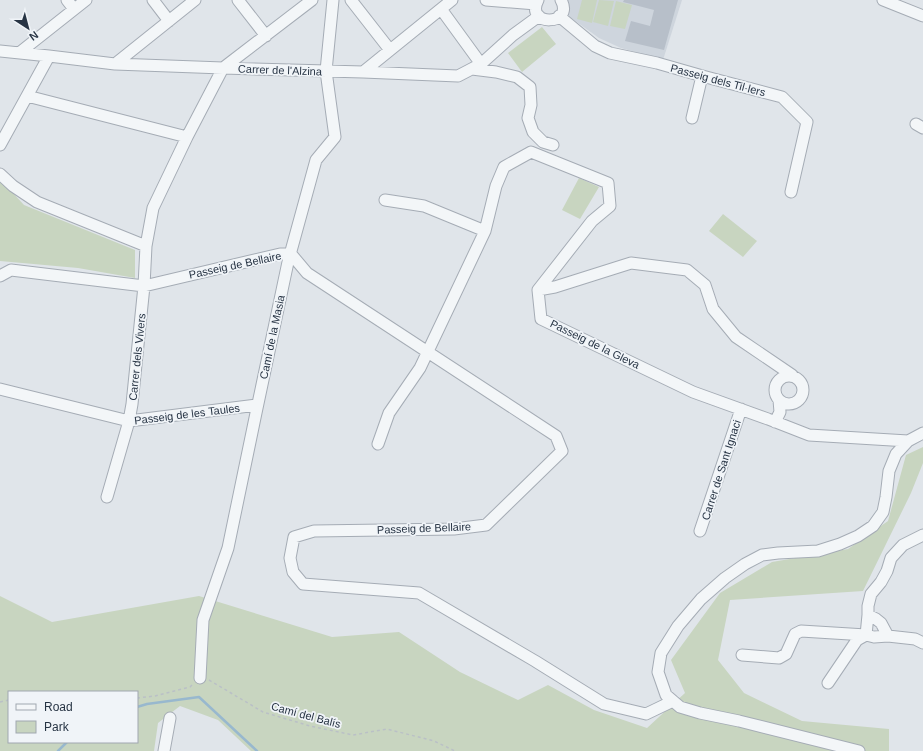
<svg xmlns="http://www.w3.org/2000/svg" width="923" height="751" font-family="Arial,sans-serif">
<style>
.built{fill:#ced5dd}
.green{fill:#c8d5c0;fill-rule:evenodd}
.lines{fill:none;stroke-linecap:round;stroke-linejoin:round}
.stream{stroke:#98b8ce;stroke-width:2.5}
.building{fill:#b7bfc9}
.minor-casing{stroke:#a5acb5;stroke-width:13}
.path{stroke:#bac0c6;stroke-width:1.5;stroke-dasharray:3 3;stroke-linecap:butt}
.minor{stroke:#f3f6f8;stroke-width:11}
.labels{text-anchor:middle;stroke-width:3.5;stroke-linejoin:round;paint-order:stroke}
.street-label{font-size:11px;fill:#273444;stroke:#f0f4f8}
</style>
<rect width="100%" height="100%" fill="#e0e5ea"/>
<!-- built -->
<path class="built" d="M565,0H682L663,60L621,48L599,38L567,15Z"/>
<!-- green -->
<path class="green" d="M582,0H597L592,23L577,19Z
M599,0L614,1L608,26L593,22Z
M616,1L632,5L625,29L610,26Z
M542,27L556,44L522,72L508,53Z
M579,178L599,187L580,219L562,210Z
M0,179L24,205L135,250V278L78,268L0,261Z
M723,214L757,241L743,257L709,231Z
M923,447V463L911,493L863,591L730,600L718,660L744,693L802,721L889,729V751H251L218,720L180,706L158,723L154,751H0V596L52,622L199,596L332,637L399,632L460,672L518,700L548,685L594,710L647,728L685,693L671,660L720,593L772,562L848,549L888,521L906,455ZM9,692H137V742H9Z"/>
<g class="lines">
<!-- stream -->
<path class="stream" d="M137,707L147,704L199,697L257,751
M58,751L67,742"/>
</g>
<!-- building -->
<path class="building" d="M624,0H678L664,50L625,41L631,21L650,26L654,10L623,2Z"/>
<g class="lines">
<!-- minor casing -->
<g class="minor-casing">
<path id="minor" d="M67,0L74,9
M153,0L169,21
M238,0L266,36
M351,0L390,50
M486,0L536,4
M538,0C524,27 575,26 561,0
M883,0L923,16
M441,9L481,64
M559,16L595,46L610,53L657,63L706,77L782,97L807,122L791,192
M0,51L49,56L115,64L223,68L363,72L458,76L481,64L513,35L539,16
M19,53L86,0
M115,64L195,0
M472,69L496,72L517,77L530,87L531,105L528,118L533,132L543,142L553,145
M363,72L452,0
M27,96L187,137
M692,118L702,76
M916,124L923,128
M0,145L49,56
M0,174L13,186L37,202L146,246
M385,200L424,206L485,231
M0,276L11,270L144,286L280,254H291L307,273L556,436L562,451L486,525L454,529L314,531L294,537L290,558L293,572L303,584L419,593L535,661L604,704L646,714L673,701
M538,290L555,287L631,263L687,270L705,285L713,309L736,337L792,375
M775 390a14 14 0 1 1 28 0a14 14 0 1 1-28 0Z
M0,389L129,421L257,405
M775,422L780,412L779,400
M378,444L389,413L420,368L485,231L496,186L504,167L531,152L608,183L610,206L592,221L538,290L541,319L693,392L768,419L809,435L908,441
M107,497L129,421L132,404L144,286L146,246L153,208L187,137L223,68L312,0
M700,531L741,409
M868,615V606L871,594L881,582L887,571L891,558L903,545L923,535
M868,615L876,619L881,623L888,636L874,637L866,635Z
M888,636L915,639L923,643
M742,655L779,658L786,654L795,634L801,631L866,635
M200,678L203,620L228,548L256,413L288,262L316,160L335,137L326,71L333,0
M828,683L857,640L866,635
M164,751L170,718
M859,751L739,721L700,713L680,707L666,695L658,672L661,653L678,626L701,599L725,578L745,564L762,555L778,553L818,551L840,544L858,536L873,526L883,512L886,497L889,471L896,454L908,441L923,433"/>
</g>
<!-- path -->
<path class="path" d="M209,680L263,712L310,726L353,735L387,729L434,741L455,751
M137,698L155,696L190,687L193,684
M0,702L9,700"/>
<!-- minor -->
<use href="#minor" class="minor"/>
</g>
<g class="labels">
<!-- street labels -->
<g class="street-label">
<text transform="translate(280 70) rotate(2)" y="4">Carrer de l'Alzina</text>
<text transform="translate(718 80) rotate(15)" y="4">Passeig dels Til·lers</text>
<text transform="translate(235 265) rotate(-12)" y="4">Passeig de Bellaire</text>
<text transform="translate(272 337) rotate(-78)" y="4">Camí de la Masia</text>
<text transform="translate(595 344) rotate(26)" y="4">Passeig de la Gleva</text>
<text transform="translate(137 357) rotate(-84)" y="4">Carrer dels Vivers</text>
<text transform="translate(187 414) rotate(-7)" y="4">Passeig de les Taules</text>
<text transform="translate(721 470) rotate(-72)" y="4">Carrer de Sant Ignaci</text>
<text transform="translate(424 528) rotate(-2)" y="4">Passeig de Bellaire</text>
<text transform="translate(306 715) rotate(15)" y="4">Camí del Balís</text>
</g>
</g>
<!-- legend -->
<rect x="8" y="691" width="130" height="52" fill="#f0f4f8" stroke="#a0a7b0"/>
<rect x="16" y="704" width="20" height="6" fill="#f3f6f8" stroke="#a0a7b0"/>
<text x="44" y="711" font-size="12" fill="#273444">Road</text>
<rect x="16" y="721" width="20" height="12" fill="#c8d5c0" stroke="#a0a7b0"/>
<text x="44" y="731" font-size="12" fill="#273444">Park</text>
<!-- north arrow -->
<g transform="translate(28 28) rotate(144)" stroke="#f0f4f8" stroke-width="3" paint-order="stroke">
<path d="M0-3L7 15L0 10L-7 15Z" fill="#273444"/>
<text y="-6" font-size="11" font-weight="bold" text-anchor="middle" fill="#273444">N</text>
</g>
</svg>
